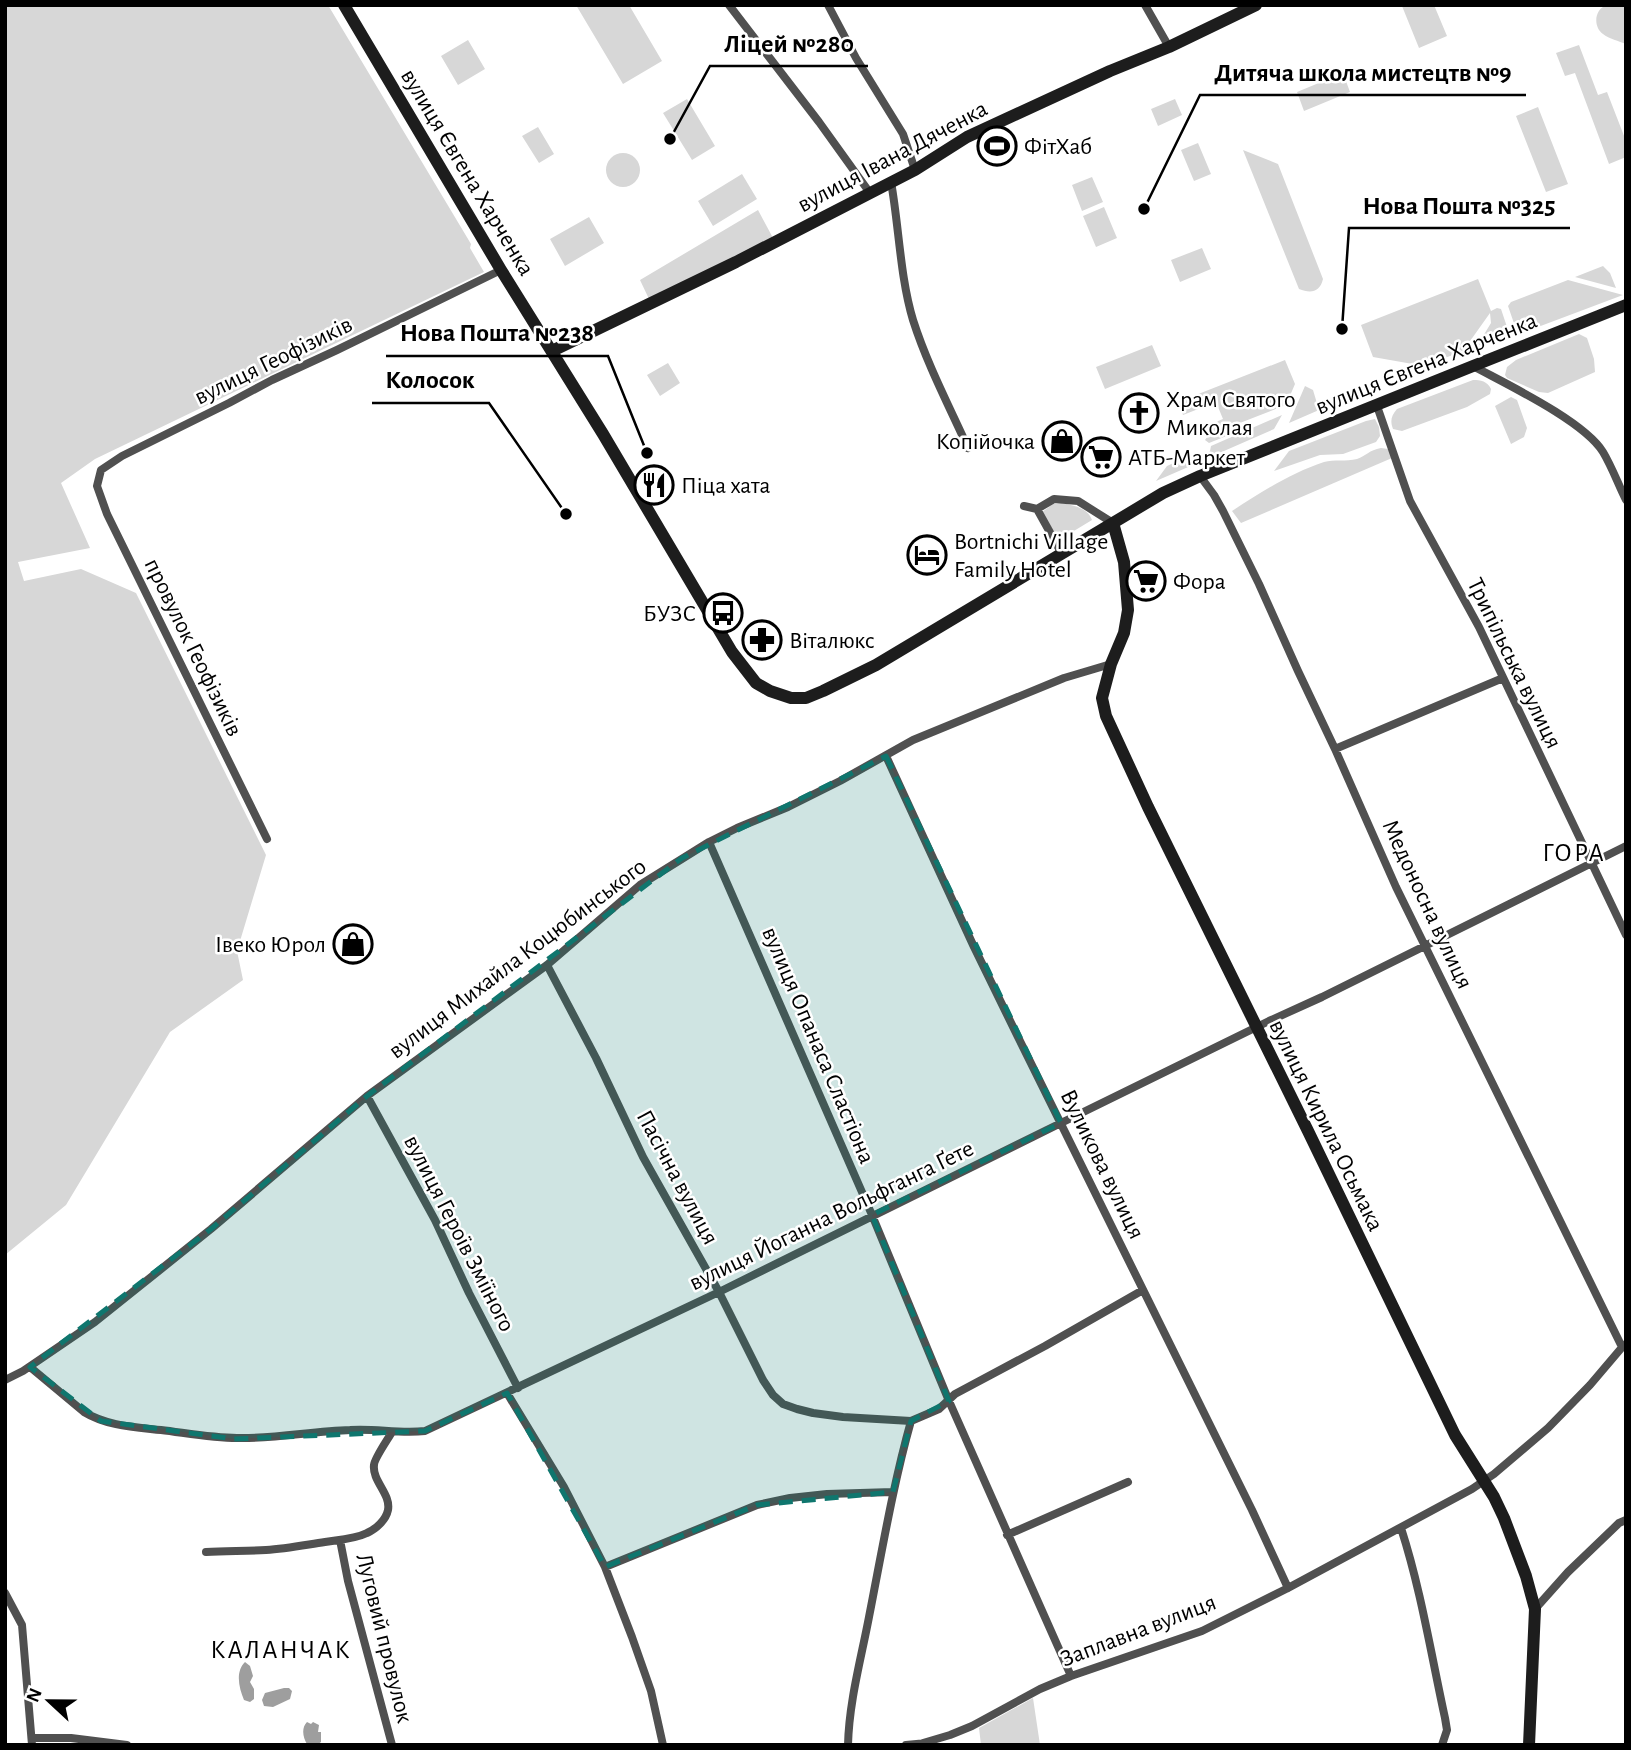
<svg xmlns="http://www.w3.org/2000/svg" width="1631" height="1750" font-family="'Alegreya Sans',sans-serif">
<style>
.green{fill:#d7d7d7}
.water{fill:#9e9e9e}
.lines{fill:none;stroke-linecap:round;stroke-linejoin:round}
.street{stroke:#505050;stroke-width:8}
.secondary{stroke:#1d1d1d;stroke-width:12}
.marked{fill:#0f766e;fill-opacity:0.2;stroke:#0f766e;stroke-width:5;stroke-dasharray:14 9;stroke-linejoin:round}
.labels{text-anchor:middle;stroke-width:5;stroke-linejoin:round;paint-order:stroke}
.poi-label{font-size:24px;fill:#000;stroke:#fff;text-anchor:start}
.street-label{font-size:24px;fill:#000;stroke:#fff}
.neighbourhood-label{font-size:26px;letter-spacing:2px;fill:#000;stroke:#fff}
.leader{fill:none;stroke:#000;stroke-width:2.5}
.callout-dot{fill:#000;stroke:#fff;stroke-width:2.5}
.callout-label{font-size:26px;text-anchor:middle;font-weight:bold;fill:#000;stroke:#fff;stroke-width:5;stroke-linejoin:round;paint-order:stroke}
</style>
<rect width="100%" height="100%" fill="#fff"/>
<!-- green -->
<path class="green" d="M5,5H328L471,244L470,248L484,272L95,459L61,483L90,548L18,562L24,581L81,569L136,593L266,855L237,951L243,980L170,1032L66,1205L5,1255Z
M576,5H629L662,61L623,84Z
M1404,5H1434L1447,36L1419,48L1402,6Z
M1619,5L1626,8V44C1619,41 1609,39 1603,34C1593,27 1594,9 1607,5C1611,4 1615,5 1619,5Z
M468,40L485,69L458,85L441,56Z
M1579,45L1598,95L1607,92L1626,141V157L1609,164L1575,73L1565,76L1556,53Z
M1343,73L1350,92L1304,111L1297,92Z
M687,99L715,146L692,160L663,113Z
M1175,99L1182,115L1158,126L1151,109Z
M1538,107L1568,184L1546,192L1516,116Z
M538,127L554,154L539,163L522,136Z
M1198,143L1211,174L1194,181L1181,150Z
M1243,150L1278,164L1323,279C1320,292 1311,294 1299,289Z
M606 170a17 17 0 1 1 34 0a17 17 0 1 1-34 0Z
M742,174L757,199L713,226L698,201Z
M1092,177L1103,202L1082,211L1072,185Z
M1104,207L1117,238L1096,247L1083,216Z
M758,210L773,238L649,299L640,280Z
M589,217L604,243L565,266L550,239Z
M1202,248L1211,269L1180,282L1171,260Z
M1603,266L1610,273L1616,288L1575,277Z
M1478,279L1491,311L1497,308L1501,309L1509,333L1477,346L1491,323L1490,313L1463,351L1424,366L1373,357L1361,325Z
M1568,280L1623,295L1522,333L1517,332L1508,306L1511,302Z
M1579,334L1587,338L1594,359L1595,372L1548,393L1539,392L1507,378L1505,375L1507,367L1516,360Z
M1152,345L1161,366L1105,389L1096,367Z
M1285,360L1295,384L1286,405L1227,428L1229,435L1209,443L1205,440L1218,421L1223,419L1216,402L1183,415L1178,402Z
M668,363L680,383L660,396L647,375Z
M1473,380C1481,380 1487,381 1491,389L1490,394L1467,407L1402,431L1393,429C1390,421 1391,416 1397,409Z
M1305,386L1313,390L1319,410L1289,423Z
M1511,397L1517,400L1527,428L1524,437L1511,444L1495,406Z
M1282,415L1274,429L1208,458L1207,454L1210,451L1211,446Z
M1375,419L1379,427L1380,436L1376,442L1343,454L1320,455L1274,471L1289,451L1366,421Z
M1381,448L1388,449L1392,458L1241,523L1232,511C1261,492 1291,473 1324,462C1334,459 1346,462 1357,459C1366,456 1369,450 1381,448Z
M1196,453L1200,456L1202,461L1156,481L1167,466Z
M1062,503C1074,506 1087,507 1092,520L1059,540L1042,512L1053,504Z
M1033,1698L1040,1745H981L979,1728Z"/>
<!-- water -->
<path class="water" d="M245,1662L250,1666L253,1676L250,1682L254,1689V1699L250,1702L244,1700C239,1688 235,1672 245,1662Z
M284,1688H289L292,1691L290,1699L273,1707L264,1706L262,1700L265,1693Z
M307,1722L311,1724L313,1722L319,1725L318,1732H321V1742L317,1745L307,1744C303,1738 301,1728 307,1722Z"/>
<g class="lines">
<!-- street -->
<path class="street" d="M729,5L819,122L870,193
M828,5L856,58L903,134L915,170
M1145,5L1169,47
M891,182C899,226 900,277 913,320C927,364 949,406 968,448
M1473,366C1506,384 1584,421 1603,452C1612,467 1618,484 1626,500
M1377,406L1410,501L1479,627L1626,935
M1200,476L1214,495L1223,511L1259,584L1298,671L1335,749L1396,887L1622,1347
M1024,506L1037,509L1062,554
M1037,509L1054,499L1078,501L1113,523
M1335,749L1503,678
M886,756L974,947L1017,1035L1252,1510L1288,1588
M267,839L107,514L97,486L101,470L122,456L229,403L272,380L337,350L501,270
M709,842L872,1215L949,1401L1071,1676
M547,965L596,1058L643,1157L719,1292L763,1380L773,1395L783,1404L797,1409L813,1413L843,1417L911,1421L939,1409L955,1394L1045,1346L1143,1290
M367,1096L435,1220L469,1293L518,1388
M30,1367L84,1412C107,1426 134,1427 161,1430C186,1433 212,1438 237,1438C275,1439 312,1431 350,1430C375,1428 399,1434 425,1431L719,1292L1061,1123L1269,1021L1322,997L1626,846
M5,1380L23,1371L95,1322L211,1229L367,1096L547,965L640,885L709,842L737,828L788,807L840,781L913,740L1064,678L1111,664
M507,1393L564,1487L605,1567L632,1637L651,1691L663,1745
M1401,1528C1421,1590 1431,1654 1445,1718L1447,1730L1442,1745
M1007,1535L1128,1482
M340,1540L348,1581L392,1745
M206,1552C226,1551 246,1551 266,1550C286,1549 305,1545 325,1542C338,1540 355,1539 367,1533C376,1529 386,1520 388,1510C391,1494 372,1481 374,1465C374,1459 388,1439 392,1432
M605,1567L757,1505L790,1498L827,1494L893,1492
M5,1593L22,1625L32,1745
M1535,1609L1568,1572L1619,1523L1626,1520
M32,1738H71L127,1745
M923,1743L950,1735L972,1726L1040,1689L1071,1676L1202,1631L1288,1588L1472,1489L1494,1474L1548,1428L1590,1385L1624,1345
M848,1745C849,1702 861,1659 869,1617C882,1551 893,1485 911,1421
M906,1745L927,1743"/>
<!-- secondary -->
<path class="secondary" d="M344,5L501,270L603,434L732,652L756,683L770,691L791,698H806L823,691L876,665L1163,493L1200,476L1473,366L1626,305
M552,351L736,262L915,170L967,137L1110,71L1169,47L1256,5
M1113,523L1124,562L1128,610L1124,633L1111,664L1102,698L1106,716L1148,807L1308,1131L1455,1435L1494,1497L1504,1518L1526,1576L1535,1609L1529,1745"/>
</g>
<!-- marked area -->
<path class="marked" d="M886,756L1061,1123L872,1215L949,1401L911,1421L893,1492L757,1505L605,1567L507,1393L425,1431L234,1439L101,1421L30,1367L211,1229L367,1096L682,858Z"/>
<!-- icons -->
<defs>
<g id="stadium-ring" transform="scale(2.0125)"><circle r="9.5" fill="#fff" stroke="#000" stroke-width="1.5"/><path d="M0-5a6.5 5 0 1 0 0 10a6.5 5 0 1 0 0-10ZM-3.5-1.8h7v3.6h-7Z" fill="#000"/></g>
<g id="church-ring" transform="scale(2.0125)"><circle r="9.5" fill="#fff" stroke="#000" stroke-width="1.5"/><path d="M-1.2-6h2.4v3.5h3.3v2.4h-3.3V6h-2.4V-.1h-3.3v-2.4h3.3Z" fill="#000"/></g>
<g id="shop-ring" transform="scale(2.0125)"><circle r="9.5" fill="#fff" stroke="#000" stroke-width="1.5"/><path d="M-5-2.5h2.3a2.7 3.5 0 0 1 5.4 0H5L5.5 6h-11ZM-1.5-2.5h3a1.5 2.3 0 0 0-3 0Z" fill="#000"/></g>
<g id="supermarket-ring" transform="scale(2.0125)"><circle r="9.5" fill="#fff" stroke="#000" stroke-width="1.5"/><path d="M-6-5.5h2.5l.6 2H6L4.5 2H-2.5L-4.4-4H-6ZM-1.5 3.2a1.3 1.3 0 1 0 .1 0ZM3 3.2a1.3 1.3 0 1 0 .1 0Z" fill="#000"/></g>
<g id="restaurant-ring" transform="scale(2.0125)"><circle r="9.5" fill="#fff" stroke="#000" stroke-width="1.5"/><path d="M-5-6h1v4h1v-4h1v4h1v-4h1v5L-1.5 .5V6h-2V.5L-5-1ZM5-6V6H3V1.5H1.5Q1.5-4 5-6Z" fill="#000"/></g>
<g id="hotel-ring" transform="scale(2.0125)"><circle r="9.5" fill="#fff" stroke="#000" stroke-width="1.5"/><path d="M-6-4.5h1.5V1H6V5H4.5V3h-9V5H-6ZM-4 0a1.8 1.8 0 1 1 3.6 0ZM.5 0V-2.5h3Q6-2.5 6 0Z" fill="#000"/></g>
<g id="bus-ring" transform="scale(2.0125)"><circle r="9.5" fill="#fff" stroke="#000" stroke-width="1.5"/><path d="M-5-6H5V4H4V6H2V4H-2V6H-4V4H-5ZM-3.5-4V0h7V-4ZM-3.5 1.2v1.5H-2V1.2ZM2 1.2v1.5H3.5V1.2Z" fill="#000"/></g>
<g id="pharmacy-ring" transform="scale(2.0125)"><circle r="9.5" fill="#fff" stroke="#000" stroke-width="1.5"/><path d="M-2-6h4v4h4v4h-4v4h-4v-4h-4v-4h4Z" fill="#000"/></g>
</defs>
<g fill-rule="evenodd">
<use href="#stadium-ring" x="997" y="146"/>
<use href="#church-ring" x="1139" y="413"/>
<use href="#shop-ring" x="1062" y="441"/>
<use href="#supermarket-ring" x="1101" y="457"/>
<use href="#restaurant-ring" x="654" y="485"/>
<use href="#hotel-ring" x="927" y="555"/>
<use href="#supermarket-ring" x="1146" y="581"/>
<use href="#bus-ring" x="723" y="613"/>
<use href="#pharmacy-ring" x="762" y="640"/>
<use href="#shop-ring" x="353" y="944"/>
</g>
<g class="labels">
<!-- poi labels -->
<g class="poi-label">
<text x="1024" y="154">ФітХаб</text>
<text x="1166" y="407">Храм Святого<tspan x="1166" dy="28">Миколая</tspan></text>
<text x="1035" y="449" text-anchor="end">Копійочка</text>
<text x="1128" y="465">АТБ-Маркет</text>
<text x="681" y="493">Піца хата</text>
<text x="954" y="549">Bortnichi Village<tspan x="954" dy="28">Family Hotel</tspan></text>
<text x="1173" y="589">Фора</text>
<text x="696" y="621" text-anchor="end">БУЗС</text>
<text x="789" y="648">Віталюкс</text>
<text x="326" y="952" text-anchor="end">Івеко Юрол</text>
</g>
<!-- street labels -->
<g class="street-label">
<text transform="translate(892 156) rotate(-28)" y="8">вулиця Івана Дяченка</text>
<text transform="translate(468 172) rotate(59)" y="8">вулиця Євгена Харченка</text>
<text transform="translate(273 360) rotate(-26)" y="8">вулиця Геофізиків</text>
<text transform="translate(1426 363) rotate(-22)" y="8">вулиця Євгена Харченка</text>
<text transform="translate(194 647) rotate(64)" y="8">провулок Геофізиків</text>
<text transform="translate(1515 663) rotate(64)" y="8">Трипільська вулиця</text>
<text transform="translate(1428 904) rotate(65)" y="8">Медоносна вулиця</text>
<text transform="translate(517 958) rotate(-37)" y="8">вулиця Михайла Коцюбинського</text>
<text transform="translate(819 1045) rotate(67)" y="8">вулиця Опанаса Сластіона</text>
<text transform="translate(1327 1125) rotate(64)" y="8">вулиця Кирила Осьмака</text>
<text transform="translate(1103 1164) rotate(64)" y="8">Вуликова вулиця</text>
<text transform="translate(678 1177) rotate(62)" y="8">Пасічна вулиця</text>
<text transform="translate(831 1215) rotate(-26)" y="8">вулиця Йоганна Вольфганга Ґете</text>
<text transform="translate(460 1233) rotate(63)" y="8">вулиця Героїв Зміїного</text>
<text transform="translate(1138 1630) rotate(-21)" y="8">Заплавна вулиця</text>
<text transform="translate(385 1638) rotate(76)" y="8">Луговий провулок</text>
</g>
<!-- neighbourhood labels -->
<g class="neighbourhood-label">
<text x="1574" y="861">ГОРА</text>
<text x="281" y="1658">КАЛАНЧАК</text>
</g>
</g>
<!-- callouts -->
<path class="leader" d="M670 139L710 66H868M1144 209L1200 95H1526M1342 329L1349 228H1570M647 453L608 356H386M566 514L489 403H372"/>
<g class="callout-dot">
<circle cx="670" cy="139" r="7"/>
<circle cx="1144" cy="209" r="7"/>
<circle cx="1342" cy="329" r="7"/>
<circle cx="647" cy="453" r="7"/>
<circle cx="566" cy="514" r="7"/>
</g>
<g class="callout-label">
<text x="789" y="52">Ліцей №280</text>
<text x="1363" y="81">Дитяча школа мистецтв №9</text>
<text x="1459" y="214">Нова Пошта №325</text>
<text x="497" y="341">Нова Пошта №238</text>
<text x="430" y="388">Колосок</text>
</g>
<!-- border -->
<rect width="1631" height="1750" fill="none" stroke="#000000" stroke-width="14"/>
<!-- north arrow -->
<g transform="translate(49 1701) rotate(292)" stroke="#ffffff" stroke-width="5" paint-order="stroke">
<path d="M0-5L12 26L0 18L-12 26Z" fill="#000000"/>
<text y="-10" font-size="19" font-weight="bold" text-anchor="middle" fill="#000000">N</text>
</g>
</svg>
